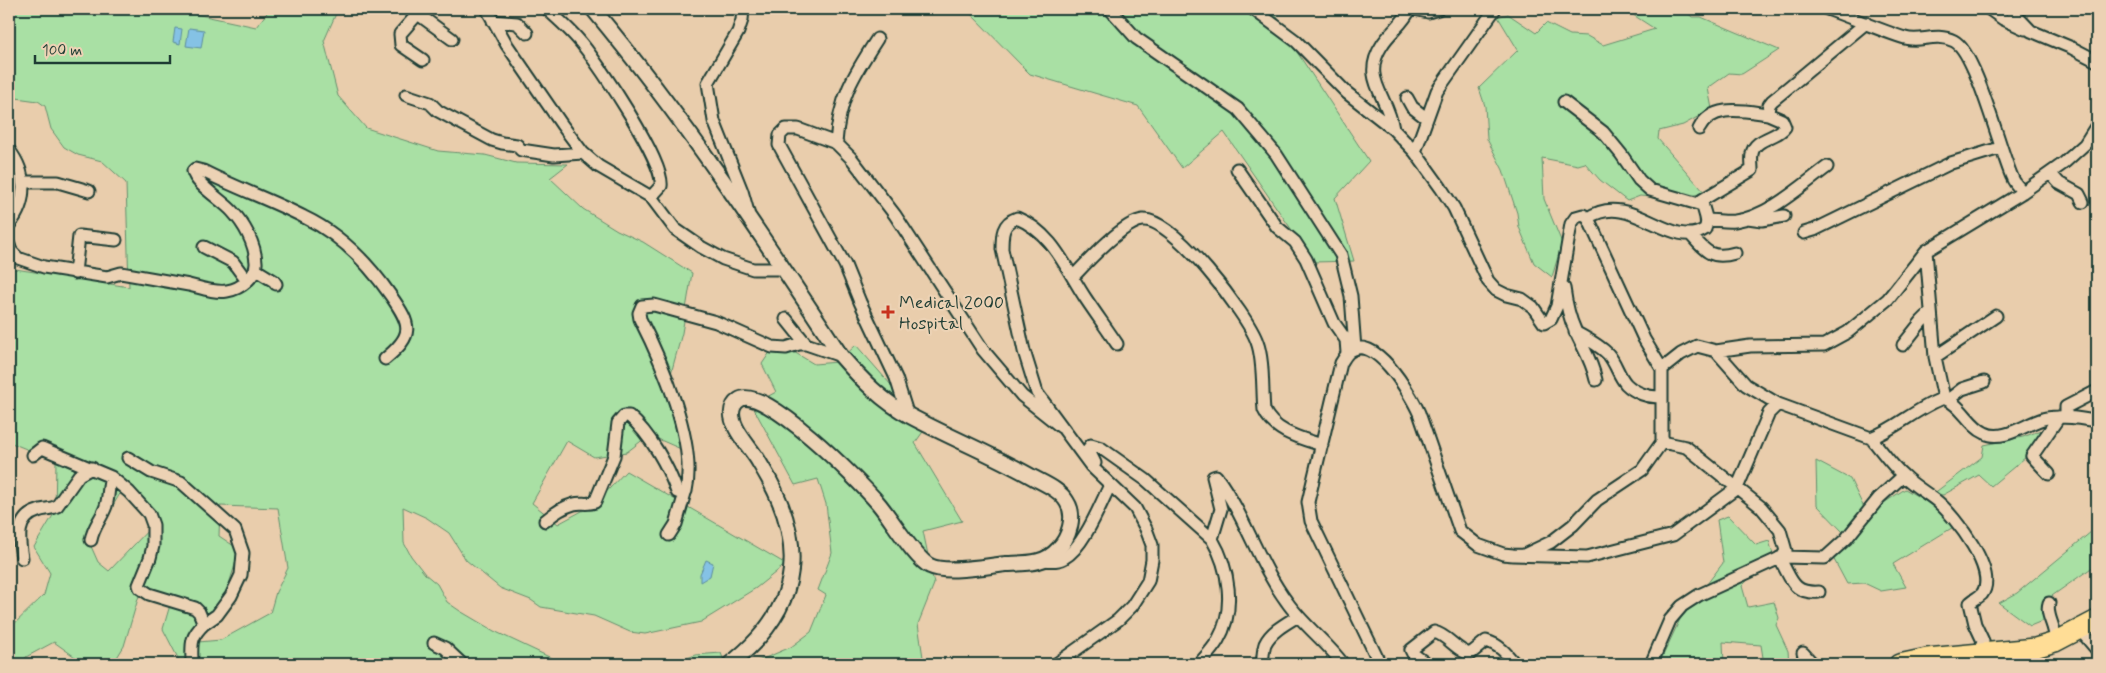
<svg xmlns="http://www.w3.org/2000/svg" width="2106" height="673" font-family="Mynerve,sans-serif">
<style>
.green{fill:#a9e0a4;stroke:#648e6c;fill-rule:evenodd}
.water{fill:#85c2e5;stroke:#5c8d9e}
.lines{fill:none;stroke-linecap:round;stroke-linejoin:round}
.minor-casing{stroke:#1f3d34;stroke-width:15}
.tertiary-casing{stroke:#1f3d34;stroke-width:18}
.trunk-casing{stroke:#1f3d34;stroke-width:22}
.minor{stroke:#ecd2b4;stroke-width:11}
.tertiary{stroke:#ecd2b4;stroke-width:14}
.trunk{stroke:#ffdd96;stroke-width:19}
.poi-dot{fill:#c8321e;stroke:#ecd2b4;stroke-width:2}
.labels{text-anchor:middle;stroke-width:4.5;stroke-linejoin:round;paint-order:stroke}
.poi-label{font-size:18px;fill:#1f3d34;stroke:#ecd2b4;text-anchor:start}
</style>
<rect width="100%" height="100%" fill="#e9cdac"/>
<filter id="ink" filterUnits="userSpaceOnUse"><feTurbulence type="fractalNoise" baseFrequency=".02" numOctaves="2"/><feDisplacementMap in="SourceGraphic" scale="10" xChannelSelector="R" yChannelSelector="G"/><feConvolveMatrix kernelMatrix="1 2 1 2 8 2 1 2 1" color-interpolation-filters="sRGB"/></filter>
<g filter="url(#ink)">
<!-- green -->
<path class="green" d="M9,9H172L256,27L270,9H338L324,41L338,96L366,128L438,151L485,155L516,163L568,164L550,178L583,209L617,230L643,242L692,273L682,333L666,392L681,449L649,435L627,452L594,457L567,441L532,503L558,524L595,504L626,471L786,564L756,588L701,622L645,634L630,632L594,616L541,607L531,600L500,588L466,560L449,533L427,518L403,507L404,543L411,556L425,574L437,584L447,602L460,611L494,631L564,664H181L163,629L170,605L140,592L124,646L113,664H85L54,642L26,657L23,664H9V629L44,595L50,573L34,547L55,512L56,461L9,442V268L129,287L126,183L102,161L78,155L64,147L51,129L45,106L38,101L9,97ZM121,492L154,524L109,571L98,562L90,544ZM220,506L278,508L288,568L276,592L270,613L221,640L198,642L224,600L238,555L234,546L219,536Z
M966,9H1273L1291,43L1369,161L1335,198L1354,261L1314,262L1224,132L1182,168L1138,106L1030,74Z
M1624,9H1683L1692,17H1701L1779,50L1742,74L1729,73L1708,88L1712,109L1683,125L1659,131L1658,139L1705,193L1674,199L1640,196L1627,201L1600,180L1585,163L1578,165L1542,158L1544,199L1562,243L1552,277L1534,263L1519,227L1517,213L1503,170L1487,139L1485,106L1479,88L1518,50L1498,17L1508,14L1536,33L1546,23L1570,35L1587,36L1603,45L1655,29Z
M777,342L814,364L838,362L856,345L927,426L915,443L962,521L923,531L934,584L918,624L924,664H751L791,647L811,632L826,595L818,590L832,553L826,504L818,479L795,485L752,405L776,392L762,364Z
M2047,428L2026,457L1991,486L1979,475L1943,495L1933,494L1982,457L1984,445L2023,437Z
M1816,461L1850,479L1867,514L1905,489L1936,507L1955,526L1893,564L1906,587L1881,591L1864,583L1847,584L1831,554L1847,543L1843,532L1817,505Z
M1728,516L1756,545L1769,541L1773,554L1742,586L1748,607L1774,602L1779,618L1776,625L1788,651L1789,664H1764L1761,645L1723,642L1724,664H1659L1689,600L1707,584L1723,563L1717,520Z
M2097,527V564L2042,603L2047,619L2030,626L1999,603L2017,593Z
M721,653L725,664H673L695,655Z"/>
<!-- water -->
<path class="water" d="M175,28L182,29L180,44L173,42Z
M189,28L204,30L201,48L186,46Z
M706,560L713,563L710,576L700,582V574Z"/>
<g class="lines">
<!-- minor casing -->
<g class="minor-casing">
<path id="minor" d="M422,9L400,34L401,45L423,60
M423,9L422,17L452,39
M487,9L507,45L562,125L583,153L598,166L651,197L675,229L701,247L723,259L753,269H784
M547,9C559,20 572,31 582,44C600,66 665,162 661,186L651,197
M743,9L742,20L738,32L708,83L714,121L742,191L748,212
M1110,9L1136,38L1238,109L1276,154L1341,255L1351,296L1355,349
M1253,9L1296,41L1347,93L1393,129L1415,152L1441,188L1454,208L1488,281L1496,290L1506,295L1522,299L1533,307L1544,323L1551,319L1557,306L1571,224L1576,217L1583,215L1588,218L1644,339L1662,369V442L1686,447L1761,507L1780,530L1786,551L1782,557L1699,595L1682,606L1670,620L1651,664
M1414,9L1428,12L1438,9
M1827,9C1853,18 1879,30 1905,38C1921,43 1935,32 1954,41C1976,52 2000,151 2012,177C2014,183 2019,188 2023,192
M1989,9L2003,19L2025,29
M2010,9L2031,31L2072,48L2097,61
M493,21L517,23L527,33
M406,95L430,103L438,111L492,140L502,143L517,145L521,150L554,155L583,153
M1407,98L1412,107L1426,118
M1564,102L1603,132L1621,154L1639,180L1650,190L1702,205
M1393,129C1388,95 1360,79 1382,45C1390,32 1404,23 1410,9
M1699,129C1712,103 1744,111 1768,114
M836,143C839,98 853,76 877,39
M9,150C27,173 28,202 9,225
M1415,152L1437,91L1495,9
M1237,169L1277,227L1295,242L1306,259L1334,323L1346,340L1347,353
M2050,173L2059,183L2079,194L2083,202
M23,182H58L89,191
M1588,218C1630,189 1671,252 1705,229C1710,219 1702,211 1702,200L1752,170C1752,165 1751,159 1752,154C1754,138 1778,138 1785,127L1782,120L1768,114L1769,105L1772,101L1866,23
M1748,218L1762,220L1784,216
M1707,220C1716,220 1727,222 1735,221C1769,216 1800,187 1827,167
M1804,233L1814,230L1951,163L2000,148
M1690,234C1705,251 1711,260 1735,253
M9,245L11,251L18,258L44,267L107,277L121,273C144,277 166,281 189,285C201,288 215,293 227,291C241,289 257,276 256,262C255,243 244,224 232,211C222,200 195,184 193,171L195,169L203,171C236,188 271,200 304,217C340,234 369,264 391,296C412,326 414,335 385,359
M204,247L233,262L247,281
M256,270L274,281L276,284
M75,273L79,236L116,240
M1073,277C1087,262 1123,222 1143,220C1172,217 1248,315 1257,342C1264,360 1262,390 1264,410C1274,432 1300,438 1322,445
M1564,288C1566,303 1569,317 1575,330C1583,348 1592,361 1596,380
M786,319L806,344
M1575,332C1587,339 1598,344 1608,354C1616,363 1618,375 1626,384C1634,392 1650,399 1661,396
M1903,345L1922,321L1930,313
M1716,351L1750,346L1824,345L1848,332L1888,299L1926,251
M1935,357L1996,316
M1662,369L1681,354L1697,346L1716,351L1746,385L1778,404
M1944,398L1935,357L1926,251L2023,192L2064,163L2085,144L2097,125
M1948,400L1962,389L1984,382
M908,416L896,378L860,302L845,265L779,145L780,135L786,129H798L836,143L852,159L895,215L983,350L1022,396L1061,427
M2066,417V407L2097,391
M1871,438C1882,451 1892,466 1904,476C1914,486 1927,493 1938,502C1954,516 1999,571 1982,594C1979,597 1973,600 1970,603L1975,624L1983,641L1980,652
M33,455L42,448L111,477L129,492L149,514L153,525V546L150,558L139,585L140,588L149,594L195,608L199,612L204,624C189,638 192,645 192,664
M128,458L151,472L181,482L235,530L243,553L241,575L231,596L217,615L204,624
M1095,463L1088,449L1091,445L1101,448L1146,480L1212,539C1229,568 1236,609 1218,640C1213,649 1206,656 1199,664
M2049,474L2032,456L2059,417
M545,521C553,514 563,507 574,504C581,502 588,505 595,502L614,456L618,423L624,416H629C650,434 668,466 677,492L682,494L686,491C697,443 662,362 640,319L639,313L642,306L654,305L716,322L772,347L786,348L799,344H806L841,356
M669,535L676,524L685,493
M1212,539L1221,509L1213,477L1216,476C1245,515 1258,563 1287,602C1303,625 1327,642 1343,664
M91,540C93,527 102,518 106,506C109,496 108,487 111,477
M1526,554L1551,542L1573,525L1597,500L1642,470L1662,442
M1782,557L1825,558L1846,539L1879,498L1903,476
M22,558C19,540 15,518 38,511C44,508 50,510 57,506L79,475L92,468
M1779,558C1792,578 1791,594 1819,592
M1045,560C1051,561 1058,561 1064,558C1084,547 1100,505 1110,485
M2049,603C2045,616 2057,627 2055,642
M2080,630L2097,650
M434,643L445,648L462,664
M1999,652L2009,664
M1803,653L1813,664
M1056,664L1118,620L1132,606L1148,581L1152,560V545L1146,529L1135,508L1091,466L1037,393L1024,351L1002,249C1002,235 1002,223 1017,218C1053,233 1066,269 1086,299C1096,314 1107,329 1117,344
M1262,664C1263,658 1263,650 1265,644C1271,631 1287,623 1298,616
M1380,664L1311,521L1308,502L1341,363C1343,360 1345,356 1348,353C1373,329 1411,395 1419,413L1460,531L1478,545L1503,554L1513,555L1587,557L1673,535L1737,488L1769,413L1778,404L1871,438C1897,428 1918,407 1944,398C1962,405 1969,426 1985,433C2004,443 2029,421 2047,418C2064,415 2081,419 2097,421
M1427,664L1413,654L1411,650L1434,632C1448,635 1456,651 1470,654L1486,641C1500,645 1506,653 1515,664"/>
</g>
<!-- tertiary casing -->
<g class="tertiary-casing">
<path id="tertiary" d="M593,9C684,118 763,237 841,356C861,379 883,402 910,416C951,438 994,455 1034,478C1045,484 1060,490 1067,502C1076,516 1069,538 1058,549C1044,565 1026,563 1006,564C988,566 946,574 930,566C915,559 891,518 878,503C861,483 763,383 739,400C729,407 731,418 736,428C742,440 752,450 759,462C807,539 806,605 730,664"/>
</g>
<!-- trunk casing -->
<g class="trunk-casing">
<path id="trunk" d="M1899,664L1927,658L2035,648L2055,642L2097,620"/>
</g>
<!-- minor -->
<use href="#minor" class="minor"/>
<!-- tertiary -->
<use href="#tertiary" class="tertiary"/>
<!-- trunk -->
<use href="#trunk" class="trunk"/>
</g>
</g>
<!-- markers -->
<path class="poi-dot" d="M885.5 304.5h5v5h5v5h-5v5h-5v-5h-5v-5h5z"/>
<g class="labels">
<!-- poi labels -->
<g class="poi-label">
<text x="899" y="308">Medical 2000<tspan x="899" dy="21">Hospital</tspan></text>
</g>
</g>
<!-- margin -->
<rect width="2106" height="673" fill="none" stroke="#ecd2b4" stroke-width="30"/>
<rect x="15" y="15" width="2076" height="643" fill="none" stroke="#1f3d34" stroke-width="2" filter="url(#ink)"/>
<!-- scale -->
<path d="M35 55v8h135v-8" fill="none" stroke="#1f3d34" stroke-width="2.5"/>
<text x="42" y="55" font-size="15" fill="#1f3d34" stroke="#ecd2b4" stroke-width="4" paint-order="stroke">100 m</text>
</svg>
